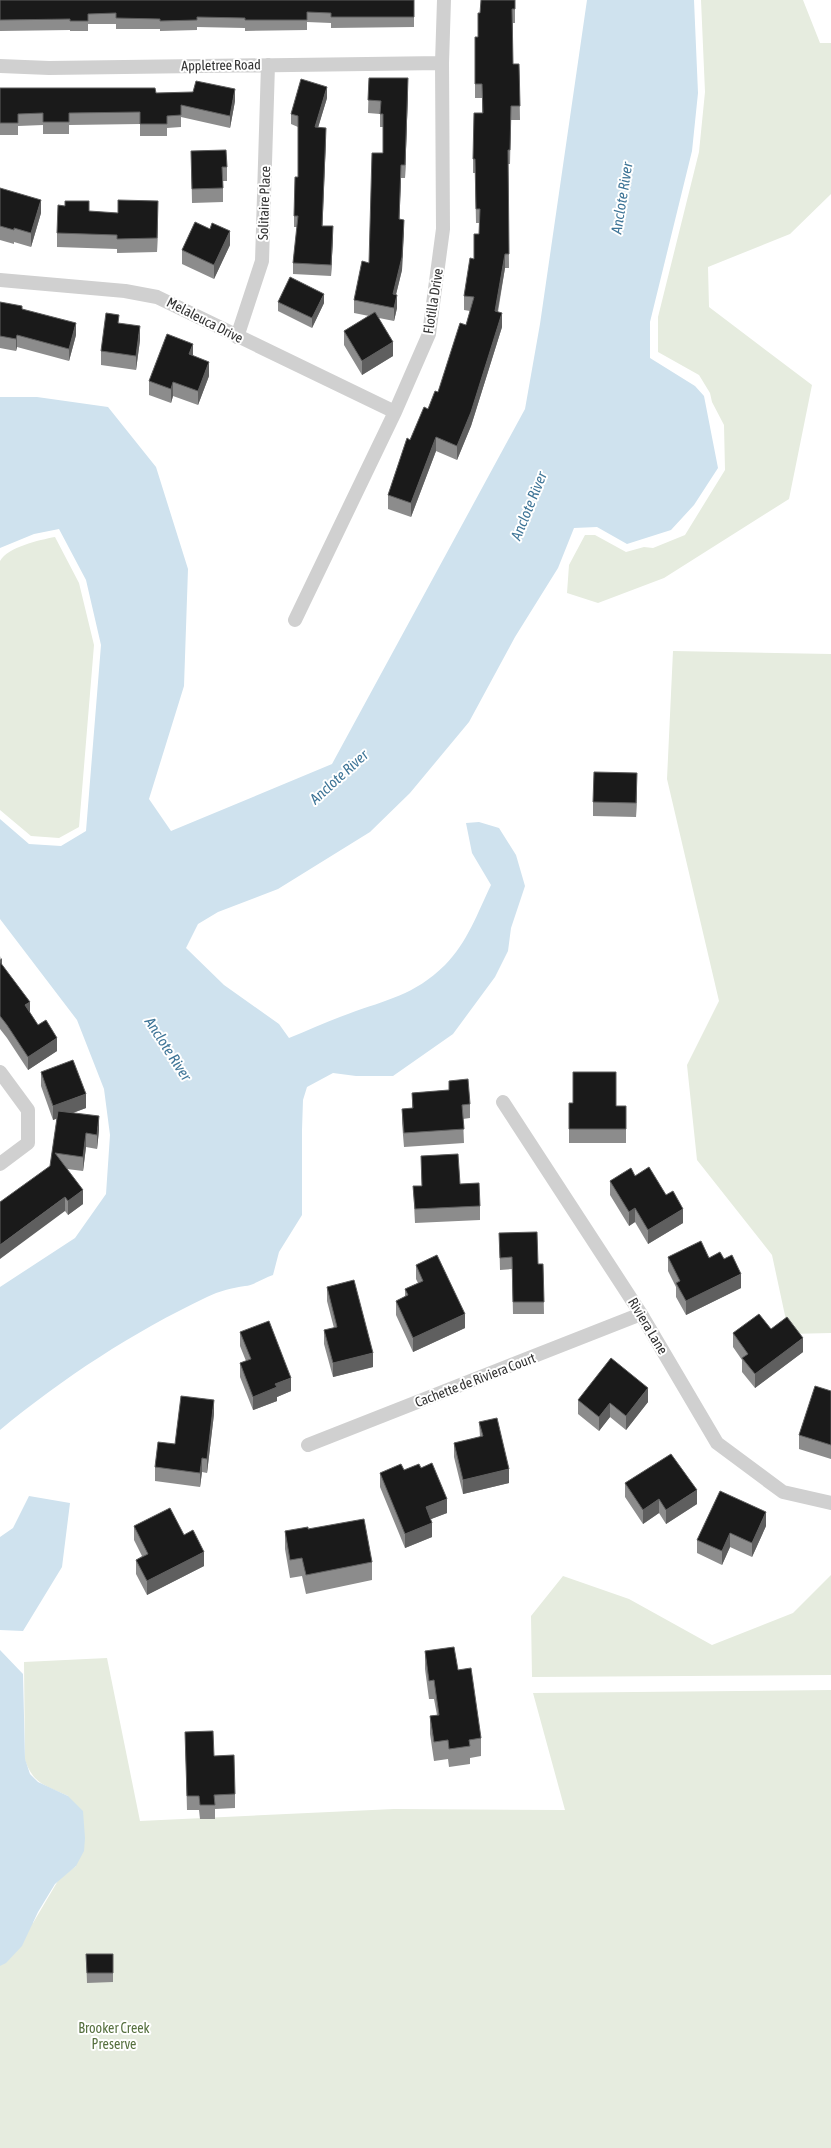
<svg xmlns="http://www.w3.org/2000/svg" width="831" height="2148" font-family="'Asap Condensed',sans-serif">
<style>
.green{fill:#e6ecdf}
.water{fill:#cfe2ee}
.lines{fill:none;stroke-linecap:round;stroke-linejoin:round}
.minor{stroke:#d0d0d0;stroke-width:14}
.wall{fill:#8c8c8c}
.shaded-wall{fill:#5f5f5f}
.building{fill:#1a1a1a;stroke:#5f5f5f}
.labels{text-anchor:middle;stroke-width:4;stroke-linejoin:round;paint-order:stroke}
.street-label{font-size:14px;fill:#333;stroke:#fff}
.park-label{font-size:14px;fill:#56703f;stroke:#fff}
.water-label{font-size:15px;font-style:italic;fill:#3f7597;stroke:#fff}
</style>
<rect width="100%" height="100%" fill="#fff"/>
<!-- green -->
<path class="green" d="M701,0H803L820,43H831V194L790,234L708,267L709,307L812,385L789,499L664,578L598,603L567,593L569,565L585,535H595L626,552L644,547L653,548L685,535L725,470L724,425L712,402L710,393L699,375L658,352V317L699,152L705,92Z
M55,537L79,583L94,645L79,827L59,838L31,836L0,810V561C8,547 39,540 55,537Z
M673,651L831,654V1333L789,1334L772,1255L697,1160L687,1065L719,1001L667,779Z
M831,1575V1675L532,1677L531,1616L563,1576L629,1599L712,1645L793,1613Z
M107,1658L140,1821L394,1809L565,1810L533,1693L831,1690V2148H0V1923H33L59,1879L76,1866L68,1796C45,1785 34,1785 25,1760L24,1662Z"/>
<!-- water -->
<path class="water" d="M587,0H694L698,93L692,151L650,322V358L695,386L704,396L718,468L694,505L671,530L627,544L597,527L574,528L558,568L515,637L469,722L410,793L370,832L278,889L218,912L198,924L186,948L224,985L279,1024L289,1038C309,1030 328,1021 348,1014C388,999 413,996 445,965C467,943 478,912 491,885L472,853L466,823L479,822L499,828L516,855L525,886L511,928L508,951L495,977L453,1034L393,1076H356L333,1073L307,1087L303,1100L302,1130V1215L279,1252L273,1275C264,1278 254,1285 245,1286C232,1288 219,1291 207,1297C133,1332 63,1378 0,1430V1287L75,1238L106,1194L110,1135L104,1089L77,1020L0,919V819L29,844L61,846L86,831L101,645L86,580L59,529L34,534L0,548V397H37L108,407L156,467L188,569L184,686L149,799L171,831L332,764L525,409L540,324Z
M29,1496L70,1503L62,1567L23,1631L0,1630V1537L13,1528Z
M0,1650L23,1674L25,1759L30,1774L38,1782L68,1796L83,1811L85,1838L84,1851L76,1866L55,1884L38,1912L22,1946L6,1963L0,1966Z"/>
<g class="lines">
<!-- minor -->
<path class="minor" d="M0,66L49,68L442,63
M0,280L125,291L157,297L395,412
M237,337L262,261L268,65
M295,620L395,412L429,334L443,229L442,63L444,0
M0,1072L28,1110V1143L0,1164
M503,1102L641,1314L717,1443L783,1492L831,1503
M308,1445L641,1314"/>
</g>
<!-- wall -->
<path class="wall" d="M0,0H414V27L331,28V23L307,22V30L245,31V28L197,27V30L160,31V29H116V24H88V31H70V30L0,31Z
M515,0V23H513V64H519L520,120H511L510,164H508L509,268H505L498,312L502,327L471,426L457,460L436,451L411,517L388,509V495L410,440L438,392L466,325L470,311L464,310V296L474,259L479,234V223H476L475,173H473V159L482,113V98H475V37H478L480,13Z
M369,78L408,91L405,178H401L399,219L404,233L402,270L396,294L397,308L394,321L379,318L393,356L362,375L344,345V331L369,316L354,313V300L369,263L383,153V127H380V114L368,113Z
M0,88L156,93L235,101L230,128L181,117V127L167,128V136H140V124L69,125V134H43V125L18,126V135H0Z
M327,98L318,127L326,138L322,226L333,237L331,276L293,274V263L297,227H294V216L298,177V127L291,124V114Z
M191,151L227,167V181H223V202L192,203Z
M0,188L41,213L31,247L14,242V244L0,240Z
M65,206L89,212L158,215L157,252L117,253V249L57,247V233Z
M210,229L230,245L214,279L182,264V250Z
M0,302L22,309L76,335L69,361L17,347L16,351L0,348Z
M278,302L324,303L312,328L278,311Z
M140,340L136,370L101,365V351Z
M193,356L209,376L198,405L173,396L171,403L149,395V381Z
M637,787L636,817L593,816V802Z
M0,956L2,965L30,1013L38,1025L57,1051L28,1070L7,1038L0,1029Z
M41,1072L86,1108L73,1113L99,1130L97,1149L86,1147L83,1171L67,1169L83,1204L68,1215L65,1211L50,1166L57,1118L53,1120L41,1086Z
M449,1081L470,1104V1118L463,1119L464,1143L404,1147L402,1123V1109L412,1108V1093L449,1090Z
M569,1103L616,1106H626V1143H569Z
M421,1156L460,1184L480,1206V1220L415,1223L413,1186H422Z
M635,1176L666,1195L683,1223L648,1244L635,1222L629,1226L610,1195V1181Z
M499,1233L538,1264H543L544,1314H513L512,1269L500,1270Z
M668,1257L709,1258L741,1288L686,1315L676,1297V1287L668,1271Z
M416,1265L465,1328L413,1352L396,1315V1301L405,1297V1289L418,1283L416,1279Z
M327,1287L373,1367L333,1377L324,1344V1330L334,1328L327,1301Z
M771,1329L803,1352L755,1388L742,1372V1360L733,1347V1333Z
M240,1332L291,1391L277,1397V1401L253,1410L240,1377V1363L246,1361L240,1346Z
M831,1391V1459L799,1449V1435Z
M578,1400L648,1402L626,1430L610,1417L599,1431L578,1414Z
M214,1414L207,1473L202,1472L200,1487L155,1481V1467L175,1444Z
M479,1422L509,1483L463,1494L454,1457V1443L480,1437Z
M421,1468L447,1513L431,1519L432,1537L405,1548L380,1487V1473Z
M625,1483L697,1504L666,1524L659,1513L643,1524L625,1497Z
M134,1526L184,1535L204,1566L147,1595L136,1574V1560L142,1556L134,1540Z
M766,1526L752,1557L730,1547L722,1565L697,1553V1540Z
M308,1529L372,1562V1580L306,1594L302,1576L290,1578L285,1549V1531Z
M425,1651L458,1670L481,1738V1756L470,1758V1764L449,1767L448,1759L434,1761L430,1734V1716L437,1715L434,1699H429L425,1669Z
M185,1732L214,1756L235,1794V1808L215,1809V1819H200L199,1810H187Z
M86,1954H113V1982L87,1983Z"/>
<!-- shaded-wall -->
<path class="shaded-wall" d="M408,78V91L405,178V165Z
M327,87V98L315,138V127Z
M235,89V101L230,128V116Z
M326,128V138L322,237V226Z
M401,165V178L399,233V219Z
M41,200V213L31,247V233Z
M158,201V215L157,252V238Z
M404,220L402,270L393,307V294Z
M333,226V237L331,276V265Z
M230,231V245L214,279V265Z
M505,254V268L495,325V311Z
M324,294V303L312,328V318Z
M397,295V308L394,321V308Z
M502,313V327L471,426L457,460V446Z
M76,323V335L69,361V349Z
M140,326V340L136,370V356Z
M17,335V347L16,351V339Z
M393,342V356L362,375V361Z
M193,344V358L189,354Z
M209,362V376L198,405V391Z
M173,382V396L171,403V389Z
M436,437V451L411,517V503Z
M637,773V787L636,817V803Z
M2,958V972L0,973V960Z
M30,1002V1015L25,1005Z
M57,1038V1051L28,1070V1057Z
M86,1094V1108L53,1120V1106Z
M99,1116V1130L97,1149V1135Z
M86,1133V1147L83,1171V1157Z
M83,1190V1204L68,1215V1201Z
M65,1197V1211L0,1259V1245Z
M635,1208V1222L629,1226V1212Z
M683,1209V1223L648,1244V1230Z
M741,1274V1288L686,1315V1301Z
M465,1314V1328L413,1352V1338Z
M803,1338V1352L755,1388V1374Z
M373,1353V1367L333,1377V1363Z
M291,1378V1391L277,1397V1401L253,1410V1397L275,1384Z
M648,1388V1402L626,1430V1416Z
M214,1400V1414L207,1473V1459Z
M610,1403V1417L599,1431V1417Z
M202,1458V1472L200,1487V1473Z
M509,1469V1483L463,1494V1480Z
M697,1490V1504L666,1524V1510Z
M447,1499V1513L426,1521V1507Z
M659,1499V1513L643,1524V1510Z
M766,1512V1526L752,1557V1543Z
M432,1523V1537L405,1548V1534Z
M730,1533V1547L722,1565V1551Z
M204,1552V1566L147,1595V1581Z"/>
<!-- building -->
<path class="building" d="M0,0H414V17H331V13L307,12V20H245V18L197,17V20L160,21V19L116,18V13L88,14V21H70V19L0,20Z
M481,0H515V9H512L513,64H519L520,106H511L510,150H508L509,254H505L495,311L502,313L471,412L457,446L436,437L411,503L388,495L407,438L410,440L424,407L428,409L435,391L438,392L460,323L466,325L474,297L464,296L470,258L474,259V234H479L480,209H476L475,159H473L474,113H483L482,84H475V37H478V13H480Z
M369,78H408L405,165H401L399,219L404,220L402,257L393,294L397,295L394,308L354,300L362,261L369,263L372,153H383V114H380L381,101L368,100Z
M301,79L327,87L315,127L326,128L322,226H333L331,265L293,263L298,216H294L295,177H298V116L291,114Z
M196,81L235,89L230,116L181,105V115L167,116V124H140V112L69,113V122H43V113L18,114V123H0V88H155L156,93L193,92Z
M226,150L227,167H222L223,188L192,189L191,151Z
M0,188L41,200L31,233L14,228V230L0,226Z
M118,200L158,201L157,238L117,239V235L57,233L58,205L65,206V201H89V211L118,213Z
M195,222L210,229L212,223L230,231L214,265L182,250Z
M290,277L324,294L312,318L278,302Z
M0,302L22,306V309L76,323L69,349L17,335L16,339L0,336Z
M375,312L393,342L362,361L344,331Z
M106,313L119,315L118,323L140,326L136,356L101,351Z
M167,334L193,344L189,354L209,362L198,391L173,382L171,389L149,381Z
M594,772L637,773L636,803L593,802Z
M0,962L30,1002L25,1005L38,1025L46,1020L57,1038L28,1057L7,1025L0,1016Z
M73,1060L86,1094L53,1106L41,1072Z
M573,1072H616V1106H626V1129H569V1103H573Z
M468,1079L470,1104L462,1105L464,1129L404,1133L402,1109L413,1108L412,1093L449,1090V1081Z
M58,1111L99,1116L97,1135L86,1133L83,1157L55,1153L83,1190L68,1201L65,1197L0,1245V1202L50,1166Z
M458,1154L460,1184L479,1183L480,1206L415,1209L413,1186H422L421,1156Z
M649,1167L666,1195L673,1191L683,1209L648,1230L635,1208L629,1212L610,1181L631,1168L635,1176Z
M537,1232L538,1264H543L544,1302H513L512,1257L500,1258L499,1233Z
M701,1241L709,1258L720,1252L724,1259L732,1255L741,1274L686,1301L676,1283L680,1281L668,1257Z
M437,1255L465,1314L413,1338L396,1301L408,1295L405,1289L423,1281L416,1265Z
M354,1280L373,1353L333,1363L324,1330L337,1327L327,1287Z
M759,1314L771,1329L787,1317L803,1338L755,1374L742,1358L748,1354L733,1333Z
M269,1321L291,1378L275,1384L277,1387L253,1397L240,1363L251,1359L240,1332Z
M611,1358L648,1388L626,1416L610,1403L599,1417L578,1400Z
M815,1386L831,1391V1445L799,1435Z
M181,1396L214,1400L207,1459L202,1458L200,1473L155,1467L158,1442L175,1444Z
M497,1418L509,1469L463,1480L454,1443L483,1436L479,1422Z
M671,1454L697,1490L666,1510L659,1499L643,1510L625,1483Z
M432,1463L447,1499L426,1507L432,1523L405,1534L380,1473L401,1464L404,1470L419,1464L421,1468Z
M720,1491L766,1512L752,1543L730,1533L722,1551L697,1540Z
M170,1508L184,1535L193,1530L204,1552L147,1581L136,1560L148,1554L134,1526Z
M364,1519L372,1562L306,1575L302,1558L290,1560L285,1531L308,1527V1529Z
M454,1647L458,1670L471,1668L481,1738L469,1740L470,1746L449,1749L448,1740L434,1742L430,1716L439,1715L434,1680L429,1681L425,1651Z
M213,1731L214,1756L234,1755L235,1794L214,1795L215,1805H200L199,1796H187L185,1732Z
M86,1954H113V1973H87Z"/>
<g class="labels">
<!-- street labels -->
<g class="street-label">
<text transform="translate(221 65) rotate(-1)" y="5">Appletree Road</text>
<text transform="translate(264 203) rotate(-88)" y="5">Solitaire Place</text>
<text transform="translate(433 301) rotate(-81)" y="5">Flotilla Drive</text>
<text transform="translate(205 320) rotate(27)" y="5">Melaleuca Drive</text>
<text transform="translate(648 1326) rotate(59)" y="5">Riviera Lane</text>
<text transform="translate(475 1380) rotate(-21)" y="5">Cachette de Riviera Court</text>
</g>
<!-- park labels -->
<g class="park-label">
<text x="114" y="2033">Brooker Creek<tspan x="114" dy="16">Preserve</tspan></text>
</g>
<!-- water labels -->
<g class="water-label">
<text transform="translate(622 198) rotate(-81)" y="5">Anclote River</text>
<text transform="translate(529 506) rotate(-68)" y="5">Anclote River</text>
<text transform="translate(339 777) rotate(-42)" y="5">Anclote River</text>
<text transform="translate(168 1049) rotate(57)" y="5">Anclote River</text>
</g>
</g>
</svg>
